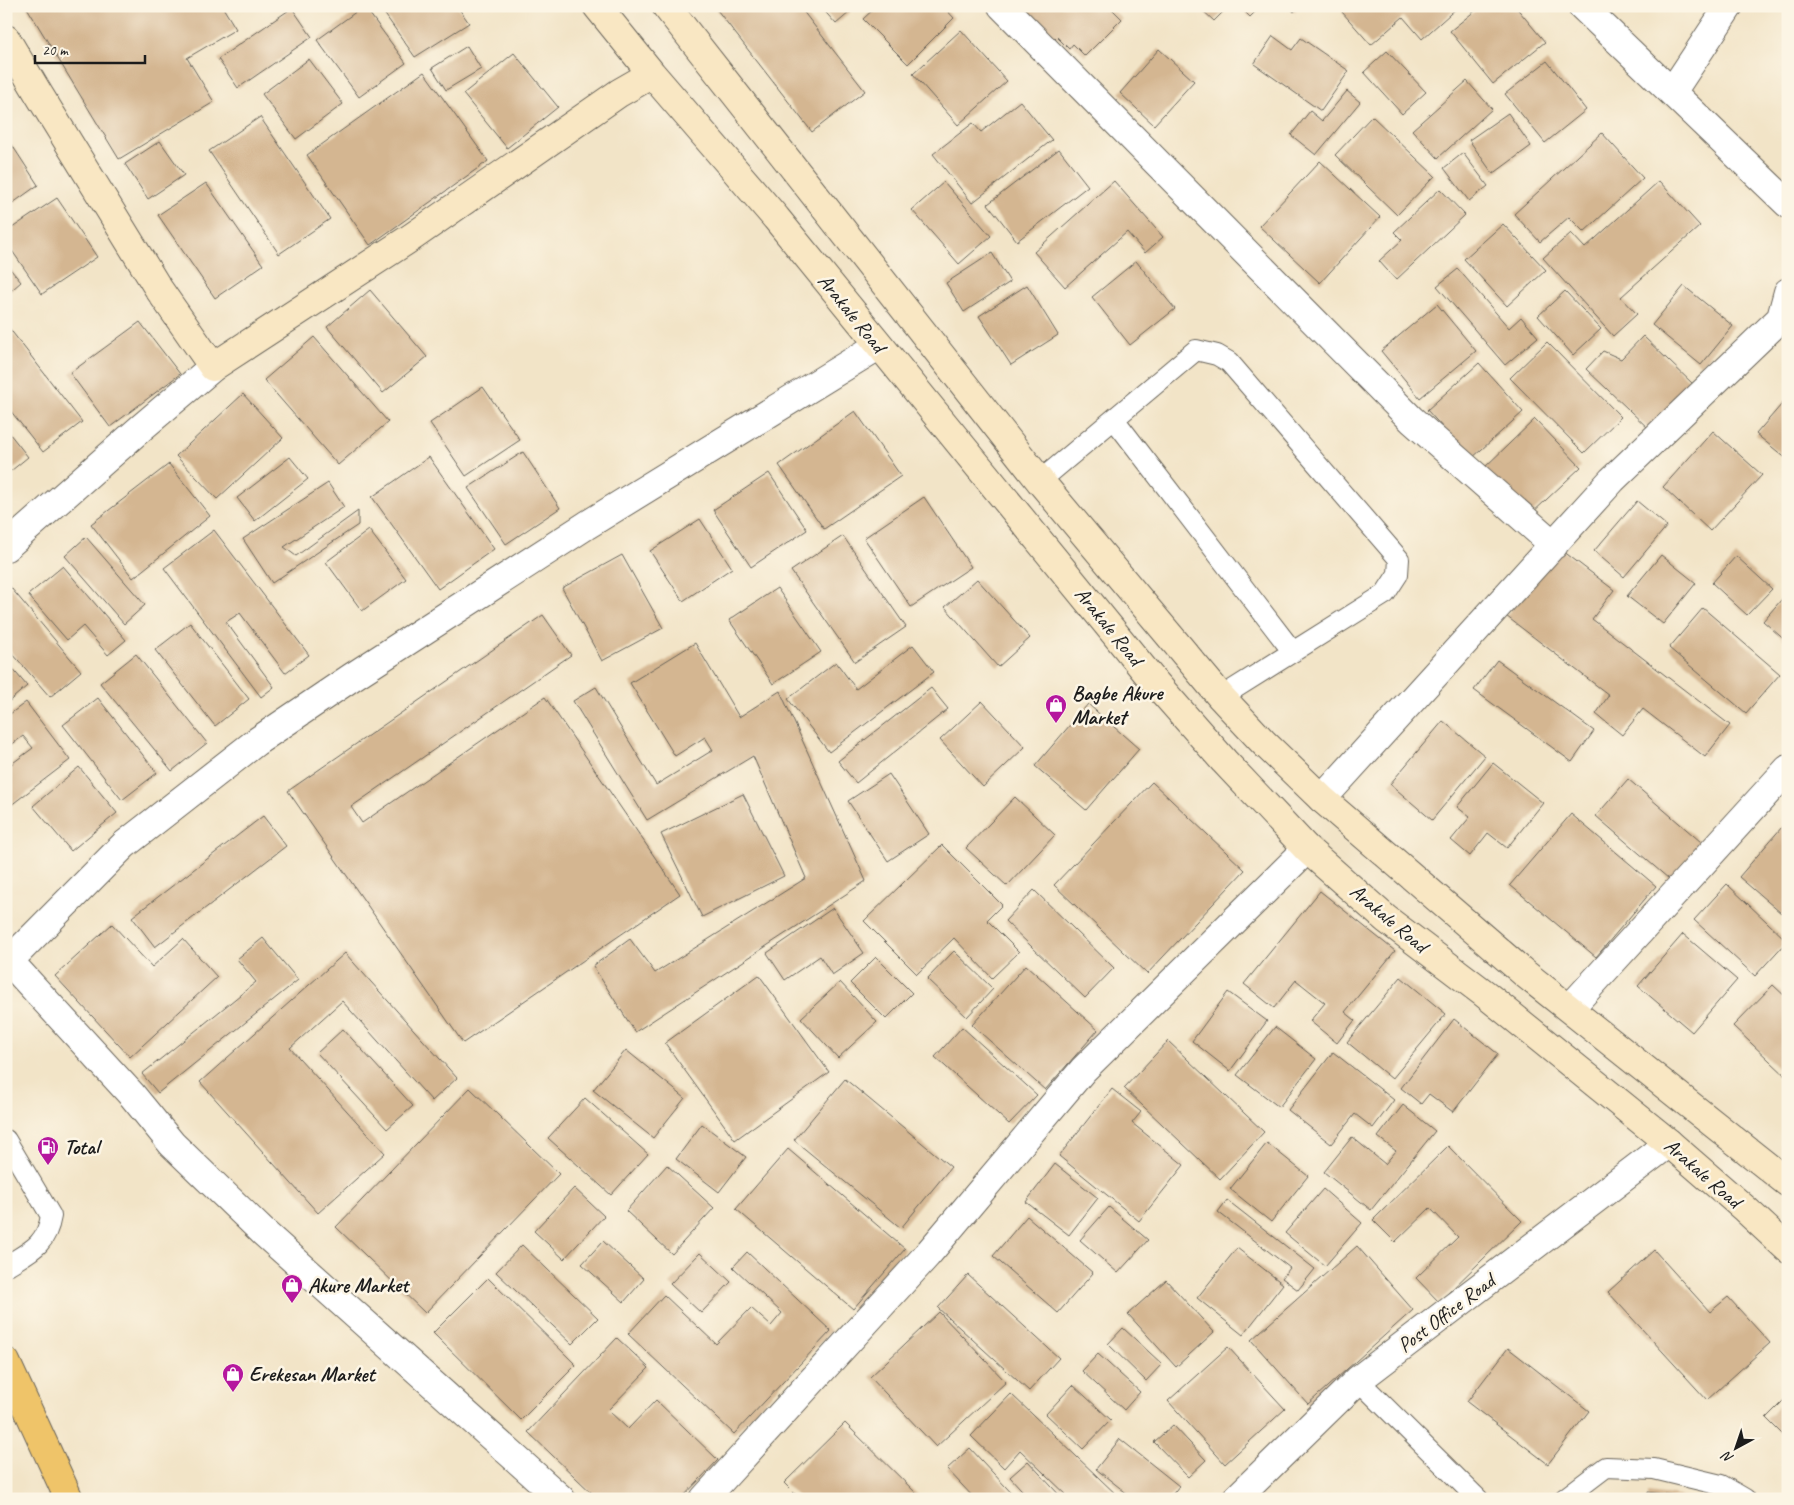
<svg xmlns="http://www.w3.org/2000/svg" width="1794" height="1505" font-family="Caveat,sans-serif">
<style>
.building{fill:#d4b691}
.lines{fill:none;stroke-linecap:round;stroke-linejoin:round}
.lane-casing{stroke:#676258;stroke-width:22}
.street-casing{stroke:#676258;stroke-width:30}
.secondary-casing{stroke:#676258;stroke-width:30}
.primary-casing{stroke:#676258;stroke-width:30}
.lane{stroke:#fff;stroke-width:20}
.street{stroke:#fff;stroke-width:28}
.secondary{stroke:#f9e7c3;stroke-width:28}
.primary{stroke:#efc469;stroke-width:28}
.labels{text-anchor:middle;stroke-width:5;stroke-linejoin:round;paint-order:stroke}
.street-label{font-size:21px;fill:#1c1c1c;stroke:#fcf5e5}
.poi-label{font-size:21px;font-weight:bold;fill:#1c1c1c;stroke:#fcf5e5;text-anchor:start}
</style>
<rect width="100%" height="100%" fill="#fcf5e5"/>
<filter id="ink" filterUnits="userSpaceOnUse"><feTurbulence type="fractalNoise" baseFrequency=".02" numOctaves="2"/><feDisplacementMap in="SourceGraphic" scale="10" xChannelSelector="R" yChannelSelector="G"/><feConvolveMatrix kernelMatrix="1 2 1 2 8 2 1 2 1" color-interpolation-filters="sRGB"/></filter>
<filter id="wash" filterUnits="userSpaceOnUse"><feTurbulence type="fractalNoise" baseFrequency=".0096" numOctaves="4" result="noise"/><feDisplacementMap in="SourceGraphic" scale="20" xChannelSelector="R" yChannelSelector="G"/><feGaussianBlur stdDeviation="1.12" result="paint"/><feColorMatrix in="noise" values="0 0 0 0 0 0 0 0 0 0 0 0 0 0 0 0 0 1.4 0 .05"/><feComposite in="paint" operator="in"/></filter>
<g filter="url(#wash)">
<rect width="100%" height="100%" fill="#f2e4c7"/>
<g id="blocks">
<!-- building -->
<path class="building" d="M26,6H222L236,29L187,58L214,102L119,159Z
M364,6L406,63L359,97L317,40Z
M379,6H457L469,23L415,57Z
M714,6H799L865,91L812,132Z
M820,6H857L836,24Z
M877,6H943L954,18L908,64L863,19Z
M1010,6H1109L1122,19L1085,56L1073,44L1069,49L1057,37L1049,45Z
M1198,6H1229L1214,21Z
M1239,6H1261L1250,17Z
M1288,6H1299L1294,12Z
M1348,6H1459L1422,39L1403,17L1371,45L1342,12Z
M1481,6H1515L1545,42L1493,84L1450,31Z
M292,8L312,37L238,88L218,59Z
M961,30L1007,81L958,125L913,74Z
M1273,36L1292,50L1301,38L1349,71L1321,111L1254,64Z
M467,46L481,69L446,90L432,68Z
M1159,49L1194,81L1154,125L1120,93Z
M1387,51L1426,92L1402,114L1364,72Z
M514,53L558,107L507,148L463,94Z
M309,59L343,104L296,139L262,94Z
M1547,61L1586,110L1545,143L1505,94Z
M424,72L488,161L370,245L307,155Z
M1467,81L1492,109L1438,158L1412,130Z
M1347,91L1360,102L1316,155L1291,135L1310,111L1322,121Z
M1020,101L1052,140L972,203L933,154L973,123L981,132Z
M1508,113L1531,146L1493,174L1469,140Z
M1372,116L1435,176L1397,215L1335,155Z
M260,117L330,219L279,254L209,151Z
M1602,133L1643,178L1584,232L1569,217L1540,242L1514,214Z
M160,141L184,175L148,199L125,164Z
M12,145L38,185L6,208V149Z
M1059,149L1088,186L1017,241L988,204Z
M1463,153L1488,186L1469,201L1444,168Z
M1320,161L1380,217L1320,283L1259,226Z
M1114,181L1163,237L1145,253L1127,232L1065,287L1034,252Z
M1659,181L1700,226L1621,297L1637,314L1613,336L1543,258L1571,233L1585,248Z
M944,182L991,236L959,264L912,210Z
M206,183L263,265L215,298L158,215Z
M1440,189L1465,215L1396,280L1379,261L1402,240L1394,232Z
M57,198L97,257L42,294L6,242V232Z
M1503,224L1546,270L1507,306L1464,259Z
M992,253L1010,282L964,312L946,283Z
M1136,261L1175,309L1130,345L1092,297Z
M6,264L21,282L6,295Z
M1458,269L1509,328L1521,317L1538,337L1505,365L1437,286Z
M1027,285L1058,335L1011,365L979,316Z
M1684,286L1733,326L1701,365L1652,325Z
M370,290L427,357L383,393L327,327Z
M1565,291L1601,329L1573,355L1538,316Z
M1437,304L1476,351L1420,398L1381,351Z
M140,322L180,374L110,427L70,373Z
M6,324L82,422L43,452L6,405Z
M1643,336L1694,385L1650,430L1586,369L1603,351L1621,359Z
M314,337L388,422L338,465L264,380Z
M1547,342L1621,417L1584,453L1510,378Z
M1479,363L1523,412L1471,459L1427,410Z
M483,387L520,440L466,476L430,423Z
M243,394L283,438L217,499L176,456Z
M1788,397V460L1756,434Z
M855,411L901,476L824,529L779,465Z
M1535,419L1581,467L1529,516L1484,468Z
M6,429L28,457L6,475Z
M1713,431L1762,475L1710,531L1663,487Z
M523,452L560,508L506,544L468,488Z
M290,457L308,479L255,521L237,498Z
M429,457L494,549L438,589L372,497Z
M169,464L210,516L133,578L91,524Z
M769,473L807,530L751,567L713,510Z
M328,483L344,507L284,547L296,556L358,511V525L272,583L243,539Z
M924,497L971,567L911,607L864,538Z
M1637,501L1667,526L1624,577L1594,551Z
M700,519L732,568L683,601L650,551Z
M214,530L309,655L285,673L240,613L226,622L274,687L261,697L164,568Z
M369,530L406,579L362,611L326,562Z
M843,536L906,627L855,662L791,571Z
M86,537L145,605L124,624L65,556Z
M1559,548L1614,590L1592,619L1730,725L1705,757L1643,709L1622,735L1596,714L1609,695L1506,616Z
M622,555L663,628L602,661L562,588Z
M1661,555L1696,583L1663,624L1627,596Z
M1736,556L1772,589L1747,615L1712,583Z
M63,566L126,640L108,655L83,626L67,640L28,595Z
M977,579L1030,638L998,667L945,607Z
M6,582L81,671L50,697L6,646Z
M777,588L821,652L773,684L729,620Z
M1788,592V643L1763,621Z
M1703,608L1780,674L1746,713L1669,648Z
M543,615L571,655L351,807L362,823L545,697L680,894L463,1043L288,791Z
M190,623L249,699L215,726L155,650Z
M695,643L739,717L780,691L866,881L635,1032L593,966L630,939L655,973L806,878L753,756L647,820L573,701L596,687L656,785L713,750L705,737L675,756L630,683Z
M913,645L934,672L829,752L788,699L836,662L856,689Z
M136,654L207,743L172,771L100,683Z
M1497,660L1594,731L1572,762L1474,690Z
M6,661L27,686L6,704Z
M931,688L948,709L856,783L838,761Z
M98,698L157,773L122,800L63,725Z
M982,701L1025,747L983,787L940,740Z
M26,702L70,760L6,809V768L33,748L23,736L6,749V717Z
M1088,704L1139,749L1086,810L1035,766Z
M1443,721L1485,756L1432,820L1390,784Z
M1493,763L1543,803L1507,848L1488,833L1470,856L1451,840L1470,817L1457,807Z
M79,767L117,813L71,851L33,806Z
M889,774L929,834L888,861L848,801Z
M1628,779L1708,848L1676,885L1596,816Z
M1152,782L1245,870L1147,974L1054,885Z
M743,794L784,876L702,917L661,834Z
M1015,797L1055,835L1007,886L966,848Z
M1571,814L1656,886L1596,957L1510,885Z
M263,816L286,846L155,947L132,917Z
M1782,827L1788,833V919L1739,877Z
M942,845L1002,905L987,920L1019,952L992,978L954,938L917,974L864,921Z
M1727,884L1787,941L1755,976L1694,920Z
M1034,890L1114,968L1085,998L1005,921Z
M1320,891L1395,951L1345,1012L1355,1020L1337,1043L1310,1021L1325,1003L1296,980L1274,1008L1244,984Z
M833,908L864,953L832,975L820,956L785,980L767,953Z
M112,924L152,967L183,939L217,977L130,1057L55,976Z
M1683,934L1737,980L1692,1032L1638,986Z
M263,938L298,980L158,1093L142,1074L256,982L237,959Z
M954,951L993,989L967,1017L927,979Z
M345,953L457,1078L432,1101L342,1001L290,1048L385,1153L318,1213L200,1082Z
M876,957L912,993L886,1019L850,983Z
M1026,965L1098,1030L1045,1090L972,1025Z
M759,975L829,1072L735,1140L665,1043Z
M1401,977L1446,1014L1392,1079L1347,1042Z
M840,982L877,1022L838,1058L801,1018Z
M1773,985L1788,999V1078L1733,1026Z
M1228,992L1267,1021L1230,1071L1192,1041Z
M1454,1019L1498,1054L1453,1112L1429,1094L1421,1104L1401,1088Z
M962,1027L1037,1095L1009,1124L935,1057Z
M1275,1027L1316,1059L1279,1107L1237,1075Z
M343,1029L413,1106L387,1129L317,1053Z
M1168,1041L1264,1132L1220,1179L1124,1088Z
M626,1050L685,1098L653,1138L593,1090Z
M1333,1052L1394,1100L1373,1128L1355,1114L1331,1144L1288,1110Z
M845,1079L951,1167L901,1228L794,1140Z
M470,1088L559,1174L425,1313L336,1227Z
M1112,1089L1141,1112L1132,1123L1184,1165L1139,1221L1059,1156Z
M585,1098L648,1154L611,1195L548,1138Z
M1403,1105L1435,1131L1371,1210L1324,1172L1352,1137L1385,1164L1396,1151L1378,1137Z
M702,1124L746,1157L719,1192L676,1159Z
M1267,1143L1308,1176L1271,1222L1230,1189Z
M1448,1146L1522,1221L1439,1302L1416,1278L1458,1237L1430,1208L1395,1242L1373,1220Z
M788,1149L905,1249L853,1309L736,1209Z
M1055,1164L1098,1198L1069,1235L1026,1202Z
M667,1165L714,1208L672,1254L626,1211Z
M574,1188L604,1216L564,1259L534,1231Z
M1323,1189L1362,1223L1325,1266L1285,1233Z
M1227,1200L1315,1269L1298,1290L1282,1278L1290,1268L1218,1212Z
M1109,1207L1148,1240L1118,1273L1080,1240Z
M1027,1216L1093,1273L1058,1313L993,1256Z
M603,1241L644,1279L624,1302L582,1264Z
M522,1245L598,1318L572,1344L496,1272Z
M1357,1246L1413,1310L1308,1404L1251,1340Z
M1237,1248L1283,1284L1243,1335L1197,1298Z
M1654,1250L1710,1312L1728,1297L1770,1343L1707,1400L1608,1292Z
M747,1252L831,1331L734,1434L628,1334L664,1295L716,1344L751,1308L771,1326L782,1313L733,1267Z
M700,1253L731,1282L701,1313L670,1284Z
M968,1275L1059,1358L1029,1391L938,1308Z
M488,1278L576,1365L521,1420L433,1333Z
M1166,1280L1214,1332L1176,1367L1128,1314Z
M939,1312L1006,1382L936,1447L870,1377Z
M1123,1328L1162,1364L1146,1381L1108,1344Z
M617,1338L649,1368L608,1410L628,1429L656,1400L718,1460L681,1499H598L528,1432Z
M1228,1347L1285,1409L1225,1464L1168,1401Z
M1508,1348L1589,1411L1548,1464L1467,1402Z
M1098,1354L1140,1392L1124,1410L1082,1371Z
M1073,1385L1111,1420L1083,1449L1046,1414Z
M1011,1394L1121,1499H1071L1020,1450L1004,1468L971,1436Z
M1788,1396V1440L1766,1418Z
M845,1423L922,1499H800L784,1483Z
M1173,1425L1206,1460L1188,1477L1154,1442Z
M1120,1439L1179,1486L1169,1499H1134L1096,1469Z
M970,1448L1017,1499H975L947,1469Z
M1028,1461L1063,1499H1030L1010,1477Z
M1648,1492L1694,1498L1693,1499H1648Z"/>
</g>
</g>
<g filter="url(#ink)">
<use href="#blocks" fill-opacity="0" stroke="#676258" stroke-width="1"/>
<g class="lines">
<!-- lane casing -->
<g class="lane-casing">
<path id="lane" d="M1114,419L1293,652
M1040,481L1196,350L1217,355L1229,362L1399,559L1398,574L1385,594L1221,697
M6,1140L51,1216C46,1246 30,1251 6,1266
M1358,1380L1478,1499
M1564,1499L1606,1467L1654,1469L1721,1485L1745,1499"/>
</g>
<!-- street casing -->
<g class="street-casing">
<path id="street" d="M1002,6L1412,420L1554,545
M1582,6L1788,204
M1672,92L1729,6
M1781,318L1788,292
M6,547L141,428L213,367
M1322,799L1612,480L1781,318L1788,316
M9,961L132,1095L172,1144L263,1232L561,1499
M6,964L124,845L256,742L352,677L587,525L878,346
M1570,1008L1788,769
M704,1499L927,1255L1083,1070L1307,849
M1236,1499L1358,1380L1669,1143"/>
</g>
<!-- secondary casing -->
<g class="secondary-casing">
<path id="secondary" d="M597,6L652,74L776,218L1151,678L1224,761L1307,849L1386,919L1485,994L1669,1143L1745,1209L1788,1249
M666,6L1040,481L1221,697L1263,742L1322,799L1524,973L1788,1183
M6,39L38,93L158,288L213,367L412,237L619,93L652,74"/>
</g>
<!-- primary casing -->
<g class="primary-casing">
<path id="primary" d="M6,1362L69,1499"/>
</g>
<!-- lane -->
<use href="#lane" class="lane"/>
<!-- street -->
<use href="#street" class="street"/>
<!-- secondary -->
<use href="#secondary" class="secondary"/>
<!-- primary -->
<use href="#primary" class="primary"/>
</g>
</g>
<!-- icons -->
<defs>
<g id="shop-pin" transform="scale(1.125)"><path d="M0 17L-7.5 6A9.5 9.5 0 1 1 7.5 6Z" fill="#b5179e" stroke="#fcf5e5"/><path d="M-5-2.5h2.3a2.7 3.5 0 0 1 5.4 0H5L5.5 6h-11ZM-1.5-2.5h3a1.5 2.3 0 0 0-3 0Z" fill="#fff"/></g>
<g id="fuel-pin" transform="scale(1.125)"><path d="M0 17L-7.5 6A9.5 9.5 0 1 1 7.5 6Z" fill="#b5179e" stroke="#fcf5e5"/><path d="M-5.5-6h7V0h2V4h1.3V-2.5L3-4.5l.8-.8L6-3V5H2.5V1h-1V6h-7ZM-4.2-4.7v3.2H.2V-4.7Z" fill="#fff"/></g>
</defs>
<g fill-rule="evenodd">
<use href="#shop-pin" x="1056" y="705"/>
<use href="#fuel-pin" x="48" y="1147"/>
<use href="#shop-pin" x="292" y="1285"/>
<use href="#shop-pin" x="233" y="1374"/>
</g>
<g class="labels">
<!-- street labels -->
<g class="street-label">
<text transform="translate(852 313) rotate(51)" y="7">Arakale Road</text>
<text transform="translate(1109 626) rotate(51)" y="7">Arakale Road</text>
<text transform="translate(1389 918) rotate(40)" y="7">Arakale Road</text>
<text transform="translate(1703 1173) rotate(41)" y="7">Arakale Road</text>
<text transform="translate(1446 1313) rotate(-37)" y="7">Post Office Road</text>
</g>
<!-- poi labels -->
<g class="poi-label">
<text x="1072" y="700">Bagbe Akure<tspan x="1072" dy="24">Market</tspan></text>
<text x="64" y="1154">Total</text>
<text x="308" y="1292">Akure Market</text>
<text x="249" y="1381">Erekesan Market</text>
</g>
</g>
<!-- margin -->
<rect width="1794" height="1505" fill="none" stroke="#fcf5e5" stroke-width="25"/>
<!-- north arrow -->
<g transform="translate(1736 1448) rotate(220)" stroke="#fcf5e5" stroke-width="4" paint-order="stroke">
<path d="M0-4L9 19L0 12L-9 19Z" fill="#1c1c1c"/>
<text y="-8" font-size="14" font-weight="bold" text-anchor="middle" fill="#1c1c1c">N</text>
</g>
<!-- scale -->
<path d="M35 55v8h110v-8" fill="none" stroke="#1c1c1c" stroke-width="2.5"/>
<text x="42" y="55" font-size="15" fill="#1c1c1c" stroke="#fcf5e5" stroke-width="4" paint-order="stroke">20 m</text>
</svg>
